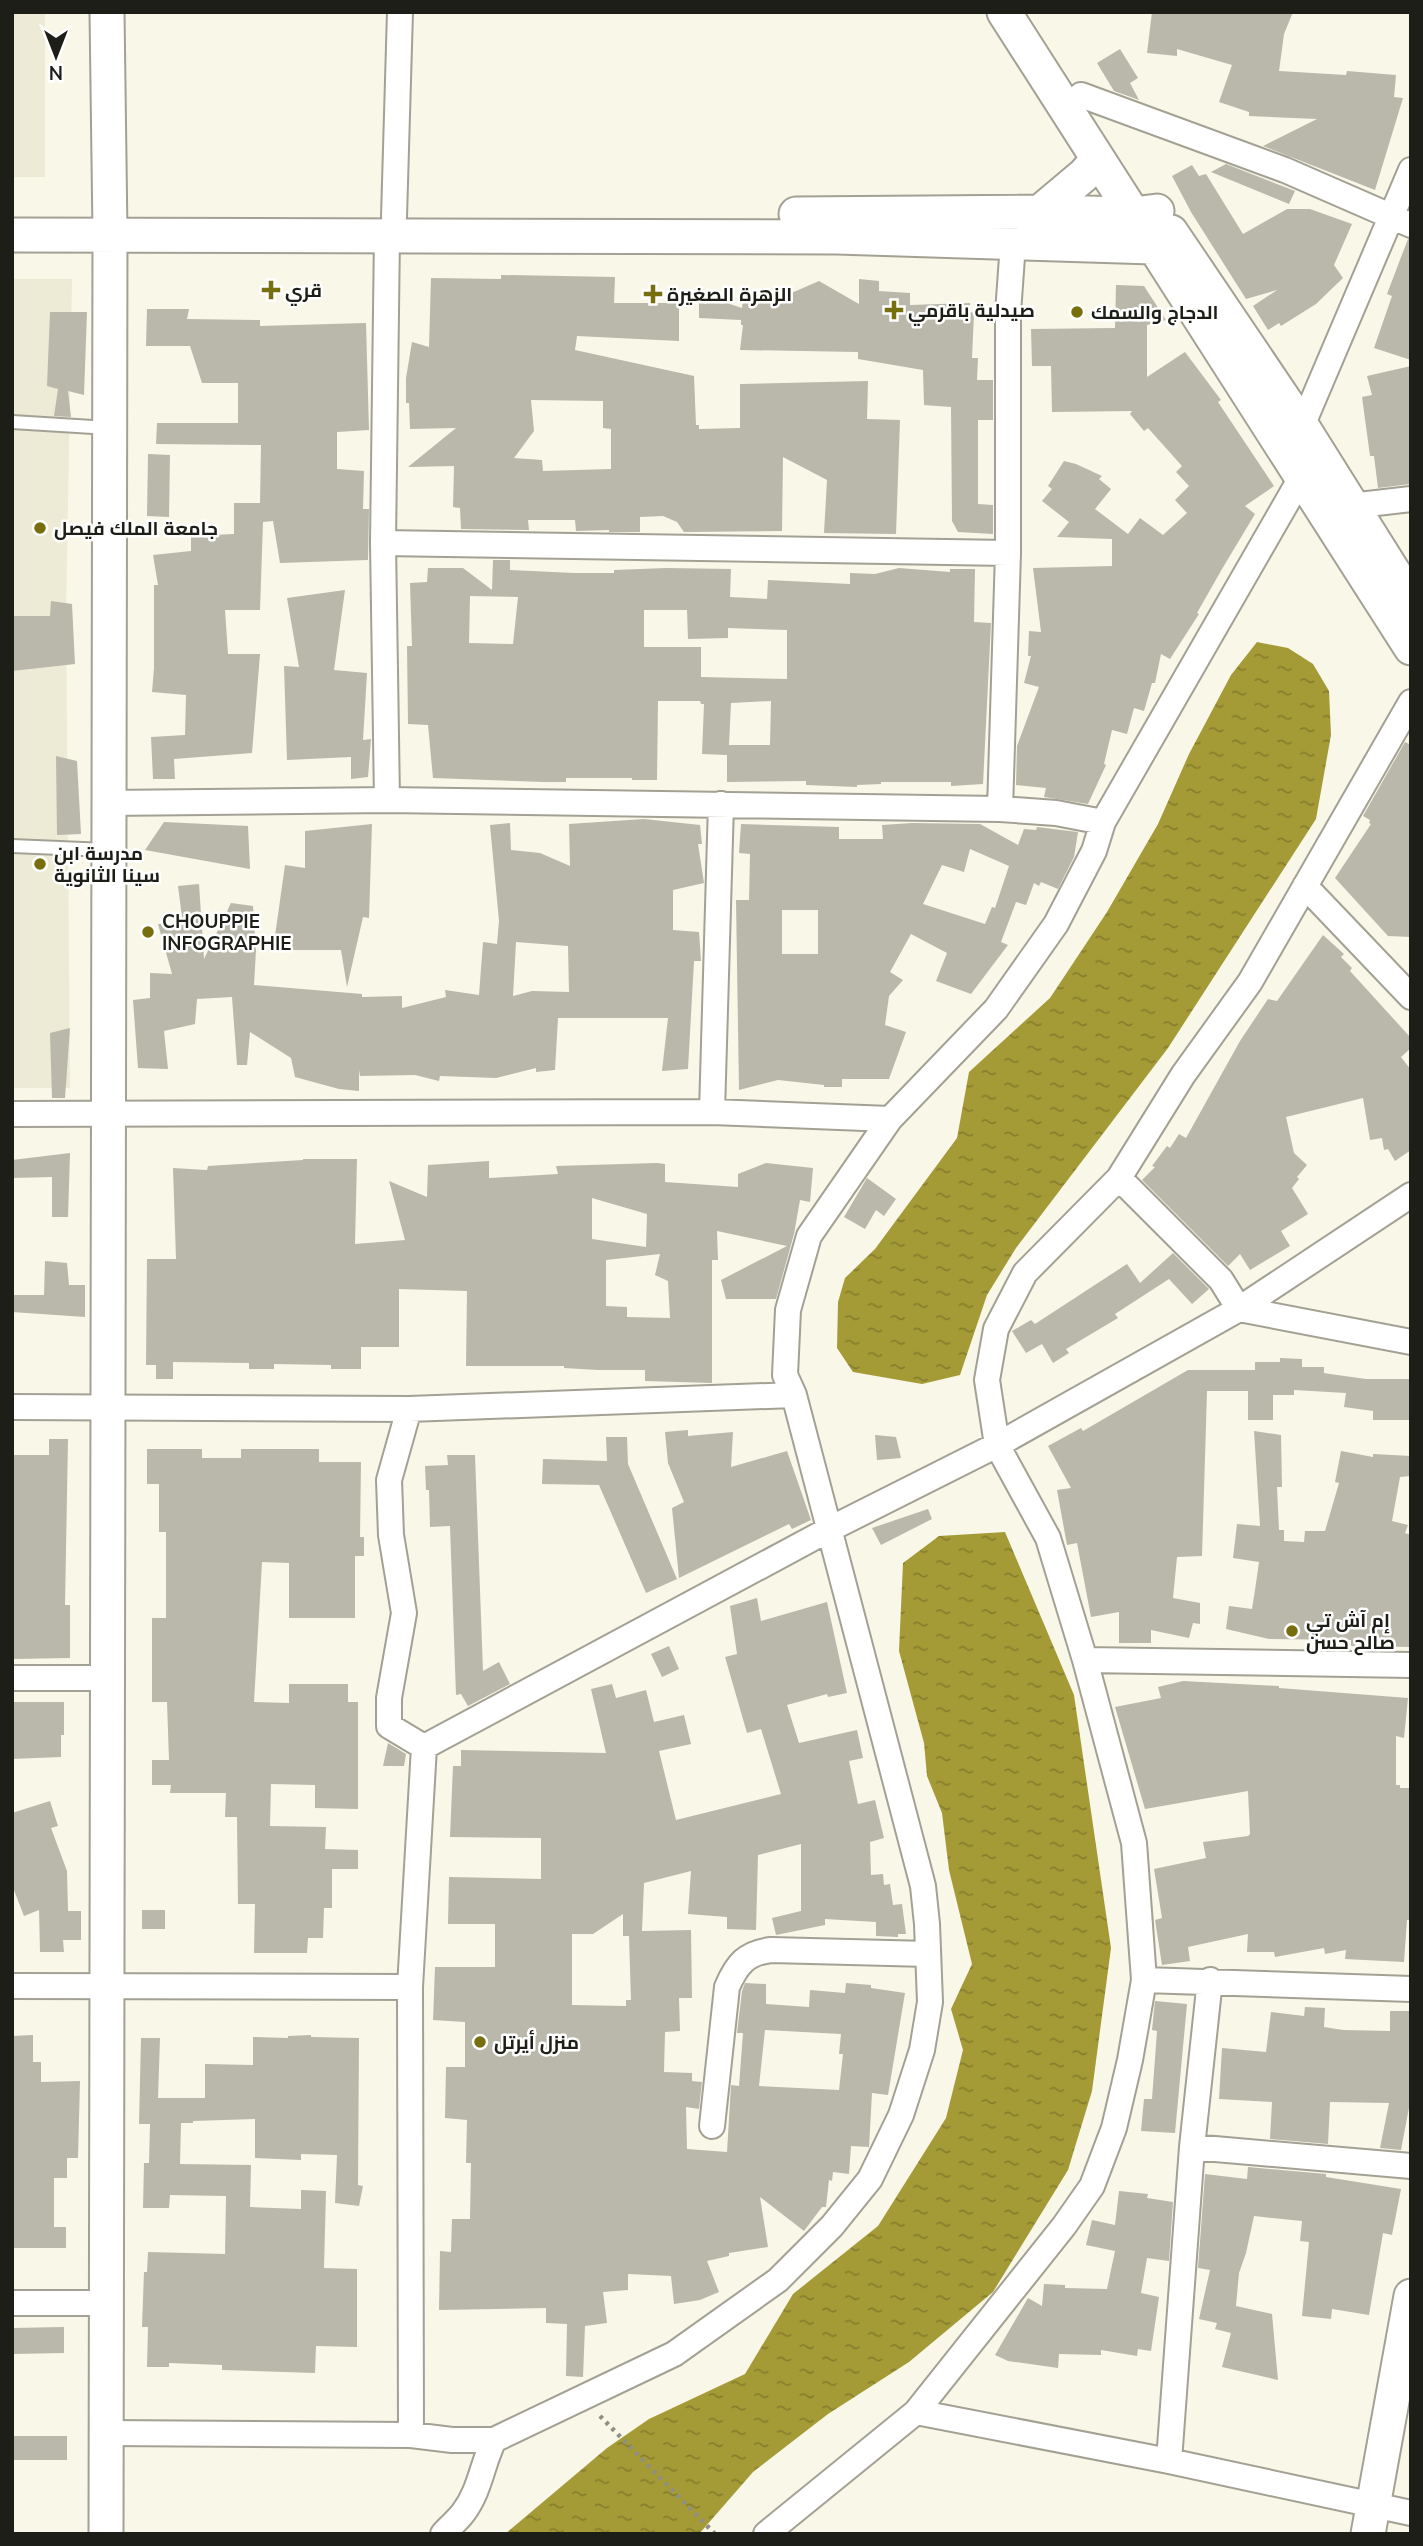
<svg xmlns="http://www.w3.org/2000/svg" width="1423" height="2546" font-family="'Nunito Sans',Cairo,sans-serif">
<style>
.built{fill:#edebd5}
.water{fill:url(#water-ripples)}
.building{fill:#b9b8aa;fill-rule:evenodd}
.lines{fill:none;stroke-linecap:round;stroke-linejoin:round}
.lane-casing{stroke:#a2a193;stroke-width:16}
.street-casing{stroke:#a2a193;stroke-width:28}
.secondary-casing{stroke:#a2a193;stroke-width:37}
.path{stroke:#908f85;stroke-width:4.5;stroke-dasharray:3.5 5;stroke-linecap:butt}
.lane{stroke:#fff;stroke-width:12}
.street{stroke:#fff;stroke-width:24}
.secondary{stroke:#fff;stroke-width:33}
.poi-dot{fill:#776e0d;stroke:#fff;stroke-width:2.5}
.labels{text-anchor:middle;stroke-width:5;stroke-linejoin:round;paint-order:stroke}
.poi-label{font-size:19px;font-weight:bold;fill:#1e1e19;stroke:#fff;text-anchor:start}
</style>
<defs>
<pattern id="water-ripples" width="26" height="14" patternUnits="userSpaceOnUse" patternTransform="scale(1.75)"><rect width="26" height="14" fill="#a59b36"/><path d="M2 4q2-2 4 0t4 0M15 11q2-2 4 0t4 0" fill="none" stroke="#867e2d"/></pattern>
</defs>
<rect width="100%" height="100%" fill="#f8f7e8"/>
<!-- built -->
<path class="built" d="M12,12H45V177H12Z
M12,279H72L66,613L70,1088H12Z"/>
<!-- water -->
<path class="water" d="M1257,642L1288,648L1313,664L1329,691L1331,735L1316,819L1168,1048L1016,1248L987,1295L960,1375L922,1384L853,1372L837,1348L838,1302L845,1278L875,1249L957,1138L969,1072L1050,998L1107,912L1158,824L1189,754L1231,675Z
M1005,1532L1074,1695L1111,1948L1092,2091L1068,2170L993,2292L909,2362L828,2414L753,2472L699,2534H505L607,2448L649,2419L745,2374L793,2294L878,2226L946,2118L963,2050L951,2009L972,1964L949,1870L942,1813L927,1776L924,1743L899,1651L903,1563L939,1536Z"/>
<!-- building -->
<path class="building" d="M1152,12H1293L1284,34L1279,71L1346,75L1347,71L1396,75L1394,97L1403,98L1375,190L1263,146L1317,119L1249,116V112L1219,102L1232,65L1177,49V56L1147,53Z
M1120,49L1138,78L1130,83L1139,100L1114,91L1097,63Z
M1226,164L1295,191L1289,204L1211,172Z
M1192,165L1199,176L1206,174L1243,234L1287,209H1310L1352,224L1334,265L1343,278L1316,304L1281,326L1279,323L1268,330L1253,306L1277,290L1246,299L1191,212L1172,176Z
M1408,239L1411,240V360L1374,348L1392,296L1387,294Z
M501,275L615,277L614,303H679V341L577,336L575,350L694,376L696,425H699V429L740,428V384L868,381L867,419L900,420L896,534L824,533L827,480L783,457L782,531L684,532L677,522L663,516L640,517V532H609V530L576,531L575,520H528L529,530L461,529L460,508L453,507L454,466L408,467L456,428L410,429L409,403H406V378L412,342L429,347L431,278L501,279ZM531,400L603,401V428L611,429V469L543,471L542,460L514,458L534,431Z
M859,279L879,281V291L910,293V305L970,303V312L974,313L972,358H978L977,380H993V420H978V504L993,505V534L958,532L952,521L951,407L924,405L923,370L858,359V352L740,350L743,325H741V320L699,318V294L742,308L743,298H780L819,281L859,304Z
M1116,285L1144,286L1166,320L1147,325V377L1185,352L1221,400L1218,402L1274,486L1245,506L1255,514L1222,569L1197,613L1199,614L1170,659L1161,654L1155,683H1152L1144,711L1134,708L1127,734L1112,730L1104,764L1106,765L1088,804L1044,797L1046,788L1016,785L1017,746L1039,687L1024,683L1031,656H1028L1029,631L1041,632L1033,568L1112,566V539L1057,537L1069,522L1042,501L1052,489L1048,486L1064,461L1076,464L1102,476L1099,479L1111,489L1095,509L1128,534L1140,518L1163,535L1187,513L1175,500L1189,486L1176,472L1182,466L1148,428L1144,431L1130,414L1132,411L1052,412L1051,366H1032L1031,329L1115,328Z
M147,309H189L187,319L260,320V326L366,323L369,430L337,432V469L364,471L363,509H369L368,560L280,563L273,521L263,522L260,610H225L228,654H260L252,753L174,759L175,779H153L151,737L185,735L186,695L152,692L154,668V585H158L153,555L191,551V536L234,534V503H260L261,445L156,444L157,423H238V383H202L190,346H146Z
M50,312H87L84,395L68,391L71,417L54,416L58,389L47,386Z
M1411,366V484L1378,488L1374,456H1370L1362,397L1372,395L1367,376Z
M148,454L170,455L169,517L147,516Z
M493,560H510V570L574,573H614V570L666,568L731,569L730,597L767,599L768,580L850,584V573L875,574L899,568L950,572V569H975L974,622L991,623L983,784L951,786V782H881V784L857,785V787L806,785V781L727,782V755L702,754L704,704H701L700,701H658L657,780H632V778H566V782H544L433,778L428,725L408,724L407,646H412L410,583L427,582L428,568H463L492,590ZM470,596L518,597L513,644L469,643ZM644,610H687L688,639L728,638V628L787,630V679L701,677V647H644ZM771,701L770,745H729L731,703Z
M345,590L334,670L367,673L363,740L371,739L368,777L351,779V757L287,760L284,666L299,667L287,598Z
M51,601L72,604L75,664L12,671V616H50Z
M1405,742L1411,745V937L1388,936L1335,878L1371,824L1369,823L1370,820L1363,816Z
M56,756L77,761L81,834L57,835Z
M644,819L700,825L702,844H698L704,883L673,890V930L699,932L701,961H694L688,1069L662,1071L668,1018H558L555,1070L536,1072V1068L496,1078L440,1076L439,1081L415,1075L360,1076L359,1070V1091L339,1089L295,1077L291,1058L250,1032L247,1065H237L232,997L197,999L195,1024L164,1031L168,1069L138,1068L133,1000L150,998V973L172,974L158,924L183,925L178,886L199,884L204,959L231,903L253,906L256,950L254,985L362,994V997L402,996V1008L446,997L445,990L479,995L483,942L497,944L499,921L490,825L510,823L511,850L540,853L570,866L569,824ZM516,942L568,946L569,992L532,991L513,996Z
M164,822L248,826L250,869L145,850Z
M912,823L980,824L1018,845L1024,829L1036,830L1037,827L1078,832L1074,857L1058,889L1041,882L1039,886L1034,883L1026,905L1016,902L1001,942L1008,945L971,994L936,981L947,953L911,934L890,972L903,980L889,996L885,1025L906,1032L889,1079H842V1087H824V1085L778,1080L739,1090L736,900H749L750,854L739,853L741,824L839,827V839H883L882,825ZM970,849L1009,866L995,908L992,907L985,924L923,904L942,865L964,872ZM782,910H818V954H782Z
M372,824L369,918L363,917L347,987L341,950H273L285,865L305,868V831Z
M1323,935L1344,954L1341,957L1352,968L1350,971L1411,1038V1048L1401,1057L1411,1070V1150L1395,1161L1388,1149L1384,1150L1382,1138L1370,1140L1363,1098L1286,1117L1294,1153L1307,1165L1297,1177L1299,1179L1292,1188L1308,1214L1281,1231L1290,1246L1250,1270L1240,1254L1228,1266L1142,1180L1155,1167L1152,1166L1167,1146L1170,1148L1179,1134L1186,1138L1240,1041L1268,999L1277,1001Z
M70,1028L65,1098H52L50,1033Z
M70,1153L68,1217H52V1177L12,1178V1160Z
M303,1159H357L355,1244L405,1240L389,1181L427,1197L428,1165L489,1161V1178L558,1174L556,1166L657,1163L665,1164V1182L738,1187V1174L766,1163L813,1168L810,1202L800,1200L794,1234L776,1299H726L721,1280L787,1246L717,1231L718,1260H712V1383L645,1381V1370H598L564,1368V1366H466L467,1291L399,1289V1347H361V1369H331V1365L274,1364V1369H249V1363L173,1362V1379H156V1365H146L147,1259H176L173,1168L207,1170L208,1166L303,1160ZM592,1198L647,1214L646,1247L592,1239ZM660,1254L655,1275L668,1281L670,1318L627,1317V1307L606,1306V1260Z
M867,1178L896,1199L884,1216L876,1210L865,1229L844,1217Z
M1173,1253L1209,1289L1192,1304L1169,1279L1115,1314L1118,1318L1066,1349L1069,1353L1053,1363L1042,1344L1026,1353L1012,1331L1031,1320L1035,1324L1127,1264L1140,1283Z
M45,1261L67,1263L69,1285H85V1317L12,1312V1295H44Z
M1280,1358L1302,1359V1367H1324V1373L1330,1374L1366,1379H1411V1420H1373V1411L1344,1407L1346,1393L1294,1390V1395H1273V1420H1248V1391H1207L1202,1556L1177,1557L1173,1598L1200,1603V1624L1193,1623L1189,1638L1151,1630V1643H1119V1612L1091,1617L1077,1543L1067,1545L1057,1490L1071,1488L1048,1446L1081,1428L1083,1431L1188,1370H1255V1362H1280Z
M688,1430V1436L733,1432L731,1467L787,1451L811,1520L792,1529L789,1524L679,1578L672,1508L684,1502L668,1463L665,1432Z
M1254,1431L1281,1435L1282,1487H1277L1279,1530H1284V1541L1304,1542L1305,1531H1325L1339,1483L1335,1482L1341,1451L1373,1457V1454L1411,1456V1476L1400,1477L1392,1521L1408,1525L1405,1533L1411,1535V1647L1351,1646V1640L1269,1639L1226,1629L1229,1606L1252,1609L1255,1590L1259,1562L1233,1558L1237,1524L1260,1526Z
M875,1435L896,1437L901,1458L877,1460Z
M606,1437H627L628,1464L677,1579L646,1593L599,1485L542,1484L543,1459L607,1461Z
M49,1439H68L65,1605H70V1658L12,1659V1455H49Z
M147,1449H202V1458H241V1449H319V1462H361L360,1537H364V1556H355V1618H289V1563L262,1562L254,1702L289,1703V1684H348V1702H358V1809L315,1808V1785L271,1784L270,1826L326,1827L325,1849L358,1850V1869H332V1908H324L323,1938H308L307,1953H254L255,1904H238L237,1817H225L226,1793H170L171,1785H152V1760H169L167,1702H152V1618H166V1532H159V1484H147Z
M447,1455H475L483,1671L499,1662L510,1684L468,1706L461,1694L456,1695L450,1526L430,1527L429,1490H426L425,1466L448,1465Z
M928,1509L932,1519L881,1545L872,1528Z
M757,1598L761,1621L827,1602L847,1693L828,1697L827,1694L787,1705L799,1743L857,1730L863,1758L849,1761L858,1804L875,1800L884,1838L870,1842L871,1875L883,1874L884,1885L890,1884L893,1905L902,1904L906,1934H898V1937L876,1936V1922L825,1919V1925L776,1935L772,1918L801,1911V1844L758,1855L756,1930L727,1929V1917L688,1914L691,1871L644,1883L642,1931L691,1930L692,1998H679L680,2031L665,2032L664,2072L692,2073V2081L702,2082L699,2109L686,2107L687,2149L727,2152L731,2085L739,2086L743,2033H737L742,1991L745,1983L766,1984V2004L809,2007L810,1990L845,1993L846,1983L871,1985V1988L905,1993L888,2095L872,2093L869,2147L851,2146L849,2174L833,2172L832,2181L829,2180L826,2207H822L804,2231L760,2197L768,2247L729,2253V2256L707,2261L719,2292L700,2300L674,2304L671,2276L628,2274V2290L603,2292L607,2323L585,2326L583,2377L566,2376L567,2324L546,2323V2308L439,2310L440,2251L451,2252L452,2219H470L471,2163H466L467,2120L445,2118L446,2067H465V2022L433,2020L435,1967H495V1924H448L449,1877L541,1879V1838L450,1837L453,1766H461V1750L606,1753L591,1689L612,1684L616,1698L646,1690L654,1722L684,1715L691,1744L659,1751L676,1820L781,1794L761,1729L747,1733L725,1657L737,1654L730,1606ZM623,1914V1936H629L631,2000H626V2006L572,2005V1934H593ZM765,2030L841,2034L839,2054H843L839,2090L759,2086Z
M669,1646L679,1669L662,1677L651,1654Z
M1183,1681L1279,1686V1688L1408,1698L1404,1738L1396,1736V1785H1400V1788H1411V1920H1407L1404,1962L1345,1959L1346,1950L1325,1954L1324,1948L1275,1957L1274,1952H1247L1248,1934L1188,1947L1190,1961L1162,1965L1155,1920L1162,1918L1154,1869L1206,1858L1203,1842L1248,1836L1250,1834L1248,1791L1145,1809L1115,1707L1161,1698L1158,1687Z
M12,1702H64V1735H61V1757L12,1759Z
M388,1743L406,1754L404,1766H383Z
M50,1801L58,1826L51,1828L67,1871L68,1911H81V1940H63L64,1952H40L39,1910L24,1916L12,1885V1813Z
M142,1910H165V1929H142Z
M1155,2001L1187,2004L1175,2133L1141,2131L1144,2099H1152L1157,2031L1152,2030Z
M1305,2007L1325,2008L1324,2027L1343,2030L1390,2031V2011H1411V2097L1401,2150L1380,2148L1389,2103L1330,2102L1328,2144L1270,2139L1272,2102L1219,2099L1222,2048L1266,2052L1271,2012L1304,2016Z
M33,2035V2062H41V2082L80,2081L78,2158H67V2178H54V2227H66V2248H12V2036Z
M311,2035V2037L359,2038L358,2185L363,2186L359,2206L335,2203L337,2155L301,2154V2160L255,2158V2119L193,2121V2123H181L180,2164L251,2165L250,2207L301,2209V2190L326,2191L324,2268L357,2269V2347L316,2346L315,2373L222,2370V2365L169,2363V2367H147L148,2327H142L144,2272H147L148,2252L225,2254L226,2196L170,2195L169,2208H143L144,2163H149L150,2124H139L141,2038H160L158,2098H205V2064L253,2065V2037L288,2038V2036Z
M1248,2167L1326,2174V2177L1401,2189L1392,2235L1383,2233L1369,2315L1332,2309L1331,2319L1302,2316L1309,2242L1300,2241L1302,2221L1254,2216L1246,2253L1239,2273L1236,2306L1272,2314L1278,2380L1222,2367L1231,2333L1215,2329L1217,2323L1199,2319L1210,2270L1198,2268L1205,2174L1247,2179Z
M1119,2191L1148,2194L1147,2198L1173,2202L1169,2261L1147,2258L1141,2293L1159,2297L1151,2351L1138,2349L1137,2356L1101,2350V2355L1059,2354L1058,2368L1008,2361L995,2355L1028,2298L1042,2306L1044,2284L1065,2285V2288L1107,2289L1115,2251L1086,2245L1092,2220L1115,2225Z
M64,2327V2353L12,2354V2328Z
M12,2436H67V2460H12Z"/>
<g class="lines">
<!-- lane casing -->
<g class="lane-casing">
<path id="lane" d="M12,422L109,428
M12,846L107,850"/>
</g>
<!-- street casing -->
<g class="street-casing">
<path id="street" d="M1081,95L1285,170L1411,225
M394,217L400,12
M387,235L383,543L387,800
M1302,426L1411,170
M1350,506L1411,499
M383,543L1008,553
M107,803L387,800L1000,809L1056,813L1103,822
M1000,809L1008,553V313L1013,243
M1305,886L1411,997
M712,1112L721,804
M12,1114L712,1112L890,1119
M1119,1178L1221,1280L1239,1309L1411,1342
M12,1407L409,1409L794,1395
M409,1409L389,1480L391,1535L404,1613L389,1698V1726L424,1747
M1085,1660L1411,1665
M12,1678H107
M1144,1980L1411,1989
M12,1986L410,1987
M712,2126L727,1987C737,1964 746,1953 771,1950L928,1954
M1192,2147L1411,2166
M12,2303H107
M916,2412L1169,2461L1411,2513
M106,2433L411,2435L452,2440H494L674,2354L778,2280L832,2226L870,2179L901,2115L922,2050L930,2002L927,1924L923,1886L794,1395L785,1375L788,1310L809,1236L890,1119L996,1009L1056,924L1094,851L1103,822L1302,476
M411,2435L410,1987L424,1747L830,1529L997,1445L1239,1309L1411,1195
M1169,2461L1192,2147L1210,1980
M443,2534C449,2527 457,2521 463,2513C480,2491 482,2464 494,2440
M766,2534L916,2412L1064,2226L1092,2186L1114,2128L1130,2060L1144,1980L1134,1843L1085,1660L1048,1538L997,1445L987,1380L996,1329L1025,1273L1119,1178L1183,1075L1250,982L1411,702"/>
</g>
<!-- secondary casing -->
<g class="secondary-casing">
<path id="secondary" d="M1004,12L1411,648
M1040,212L1084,175L1098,159
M796,214L1040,212L1133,214L1157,211
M1171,232L1302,426L1411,600
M12,235L837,237L1153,247L1179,246
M106,2534L110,234L107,12
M1368,2534L1411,2296"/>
</g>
<!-- path -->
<path class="path" d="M600,2416L715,2534"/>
<!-- lane -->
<use href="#lane" class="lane"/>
<!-- street -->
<use href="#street" class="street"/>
<!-- secondary -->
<use href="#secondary" class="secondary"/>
</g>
<!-- markers -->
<g class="poi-dot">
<path d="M267.5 279.5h7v7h7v7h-7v7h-7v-7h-7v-7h7z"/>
<path d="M649.5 283.5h7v7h7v7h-7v7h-7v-7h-7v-7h7z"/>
<path d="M890.5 299.5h7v7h7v7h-7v7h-7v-7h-7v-7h7z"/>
<circle cx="1077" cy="312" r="7"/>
<circle cx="40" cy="528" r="7"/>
<circle cx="40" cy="864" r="7"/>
<circle cx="148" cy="932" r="7"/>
<circle cx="1292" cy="1631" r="7"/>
<circle cx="480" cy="2042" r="7"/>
</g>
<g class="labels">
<!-- poi labels -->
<g class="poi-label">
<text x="285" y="297">قري</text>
<text x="667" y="301">الزهرة الصغيرة</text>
<text x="908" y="317">صيدلية باقرمي</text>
<text x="1091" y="319">الدجاج والسمك</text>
<text x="54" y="535">جامعة الملك فيصل</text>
<text x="54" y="860">مدرسة ابن<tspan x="54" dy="22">سينا الثانوية</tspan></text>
<text x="162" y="928">CHOUPPIE<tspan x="162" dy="22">INFOGRAPHIE</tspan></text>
<text x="1306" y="1627">إم آش تي<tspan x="1306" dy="22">صالح حسن</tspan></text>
<text x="494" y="2049">منزل أيرتل</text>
</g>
</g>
<!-- border -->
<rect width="1423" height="2546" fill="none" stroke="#1e1e19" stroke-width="28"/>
<!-- north arrow -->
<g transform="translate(56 56) rotate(180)" stroke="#ffffff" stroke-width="5" paint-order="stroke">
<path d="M0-5L12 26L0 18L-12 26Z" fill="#1e1e19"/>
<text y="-10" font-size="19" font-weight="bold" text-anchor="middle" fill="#1e1e19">N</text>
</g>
</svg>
